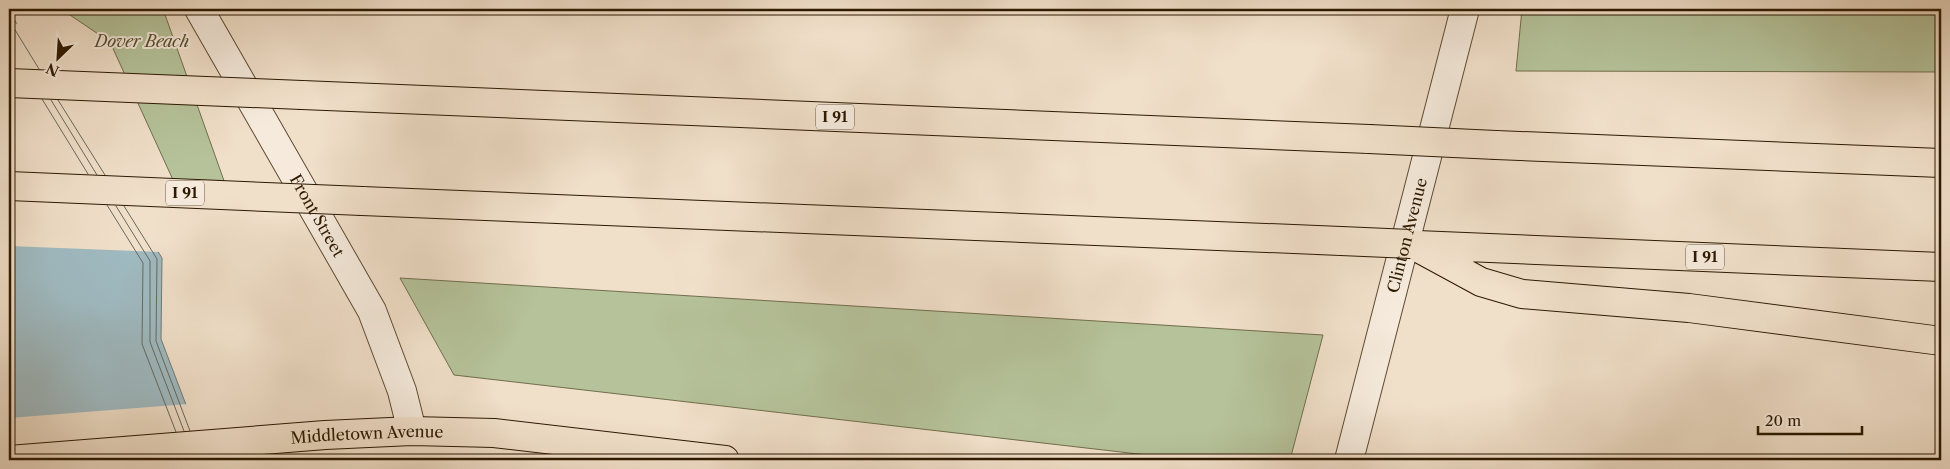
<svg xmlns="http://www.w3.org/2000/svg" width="1950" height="469" font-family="'Libre Caslon Text',serif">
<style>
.green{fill:#b5c29a;stroke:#716e4d}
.water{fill:#9fbac1;stroke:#717a74}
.pier{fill:#f0dfc9}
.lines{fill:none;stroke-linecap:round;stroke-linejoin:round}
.shore{stroke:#666a60;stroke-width:1}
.minor-casing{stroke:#5e4a32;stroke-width:30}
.primary-casing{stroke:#2d1900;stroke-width:30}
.motorway-casing{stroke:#2d1900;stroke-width:30}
.minor{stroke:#f5eadc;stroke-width:28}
.primary{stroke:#f0dfc9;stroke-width:28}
.motorway{stroke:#f0dfc9;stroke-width:28}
.motorway-bridge-casing{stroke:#2d1900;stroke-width:30;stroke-linecap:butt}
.motorway-bridge{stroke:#f0dfc9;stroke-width:28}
.labels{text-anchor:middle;stroke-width:4;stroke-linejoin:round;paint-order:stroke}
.shield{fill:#f5eadc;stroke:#695842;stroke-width:1}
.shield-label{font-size:15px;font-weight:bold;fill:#2d1900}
.park-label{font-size:16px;font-style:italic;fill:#564c2e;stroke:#f5eadc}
.street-label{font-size:16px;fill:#2d1900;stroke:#f5eadc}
</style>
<rect width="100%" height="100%" fill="#f0dfc9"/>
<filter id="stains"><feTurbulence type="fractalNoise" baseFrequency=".004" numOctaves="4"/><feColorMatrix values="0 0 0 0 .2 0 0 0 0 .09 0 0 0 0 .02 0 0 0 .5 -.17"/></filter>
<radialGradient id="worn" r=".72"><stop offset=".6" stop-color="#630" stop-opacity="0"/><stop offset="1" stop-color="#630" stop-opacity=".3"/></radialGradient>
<!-- green -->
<path class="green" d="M61,9H163L228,192L179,193L110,42Z
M1522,9H1941V72L1516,71Z
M400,278L1323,335L1290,460H1190L454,375Z"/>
<!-- water -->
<path class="water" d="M9,11L162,258L161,339L207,460H9Z"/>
<!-- pier -->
<path class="pier" d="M9,23L20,24L161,252L9,246Z
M188,404L209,460H9V418Z"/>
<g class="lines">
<!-- shore -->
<path class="shore" d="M9,20L39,69
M42,99L88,174
M51,100L97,175
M58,100L105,175
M107,205L143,263L142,344L176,432
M116,206L150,261V342L184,431
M124,206L157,259L156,341L190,431"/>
<!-- minor casing -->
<g class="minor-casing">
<g id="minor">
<path id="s1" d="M199,9L372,311L402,391L412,431"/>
<path id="s2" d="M1349,460L1465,9"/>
</g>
</g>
<!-- primary casing -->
<g class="primary-casing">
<g id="primary">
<path id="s3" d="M9,460L325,435L412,431L494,433L725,460"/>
</g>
</g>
<!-- motorway casing -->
<g class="motorway-casing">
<path id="motorway" d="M302,95L1369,139
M1496,145L1941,163
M362,201L1341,241
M1411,244L1481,282L1522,294L1689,308L1941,341
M1417,245L1941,267"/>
</g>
<!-- minor -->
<use href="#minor" class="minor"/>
<!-- primary -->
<use href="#primary" class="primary"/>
<!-- motorway -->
<use href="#motorway" class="motorway"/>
<!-- motorway-bridge casing -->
<g class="motorway-bridge-casing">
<path id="motorway-bridge" d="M9,83L302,95
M1369,139L1496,145
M9,186L362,201
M1341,241L1411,244"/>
</g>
<!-- motorway-bridge -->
<use href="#motorway-bridge" class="motorway-bridge"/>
</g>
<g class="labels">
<!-- shield labels -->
<g class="shield">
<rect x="816" y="104.5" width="38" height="25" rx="4"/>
<rect x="166" y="180.5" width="38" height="25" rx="4"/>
<rect x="1686" y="244.5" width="38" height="25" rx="4"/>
</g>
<g class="shield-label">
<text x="835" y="122">I 91</text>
<text x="185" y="198">I 91</text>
<text x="1705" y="262">I 91</text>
</g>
<!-- park labels -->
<g class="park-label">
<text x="142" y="47">Dover Beach</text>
</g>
<!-- street labels -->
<g class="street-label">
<text dy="6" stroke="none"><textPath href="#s1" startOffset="238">Front Street</textPath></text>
<text dy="6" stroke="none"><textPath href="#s2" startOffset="232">Clinton Avenue</textPath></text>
<text dy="6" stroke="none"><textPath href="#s3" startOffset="359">Middletown Avenue</textPath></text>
</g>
</g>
<!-- margin -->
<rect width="1950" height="469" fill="none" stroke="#f0dfc9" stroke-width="30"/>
<rect x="10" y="10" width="1930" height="449" fill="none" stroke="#2d1900" stroke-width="2.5"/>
<rect x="15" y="15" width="1920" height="439" fill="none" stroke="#2d1900"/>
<!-- north arrow -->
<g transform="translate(58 58) rotate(205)" stroke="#f5eadc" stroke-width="4" paint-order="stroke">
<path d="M0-4L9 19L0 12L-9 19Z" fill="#2d1900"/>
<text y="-8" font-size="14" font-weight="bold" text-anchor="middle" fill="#2d1900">N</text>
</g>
<!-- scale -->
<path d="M1758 426v8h104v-8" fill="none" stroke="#2d1900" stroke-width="2.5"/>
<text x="1765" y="426" font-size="15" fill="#2d1900" stroke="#f5eadc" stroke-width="4" paint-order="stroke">20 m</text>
<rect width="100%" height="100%" filter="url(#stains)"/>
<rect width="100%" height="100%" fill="url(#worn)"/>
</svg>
